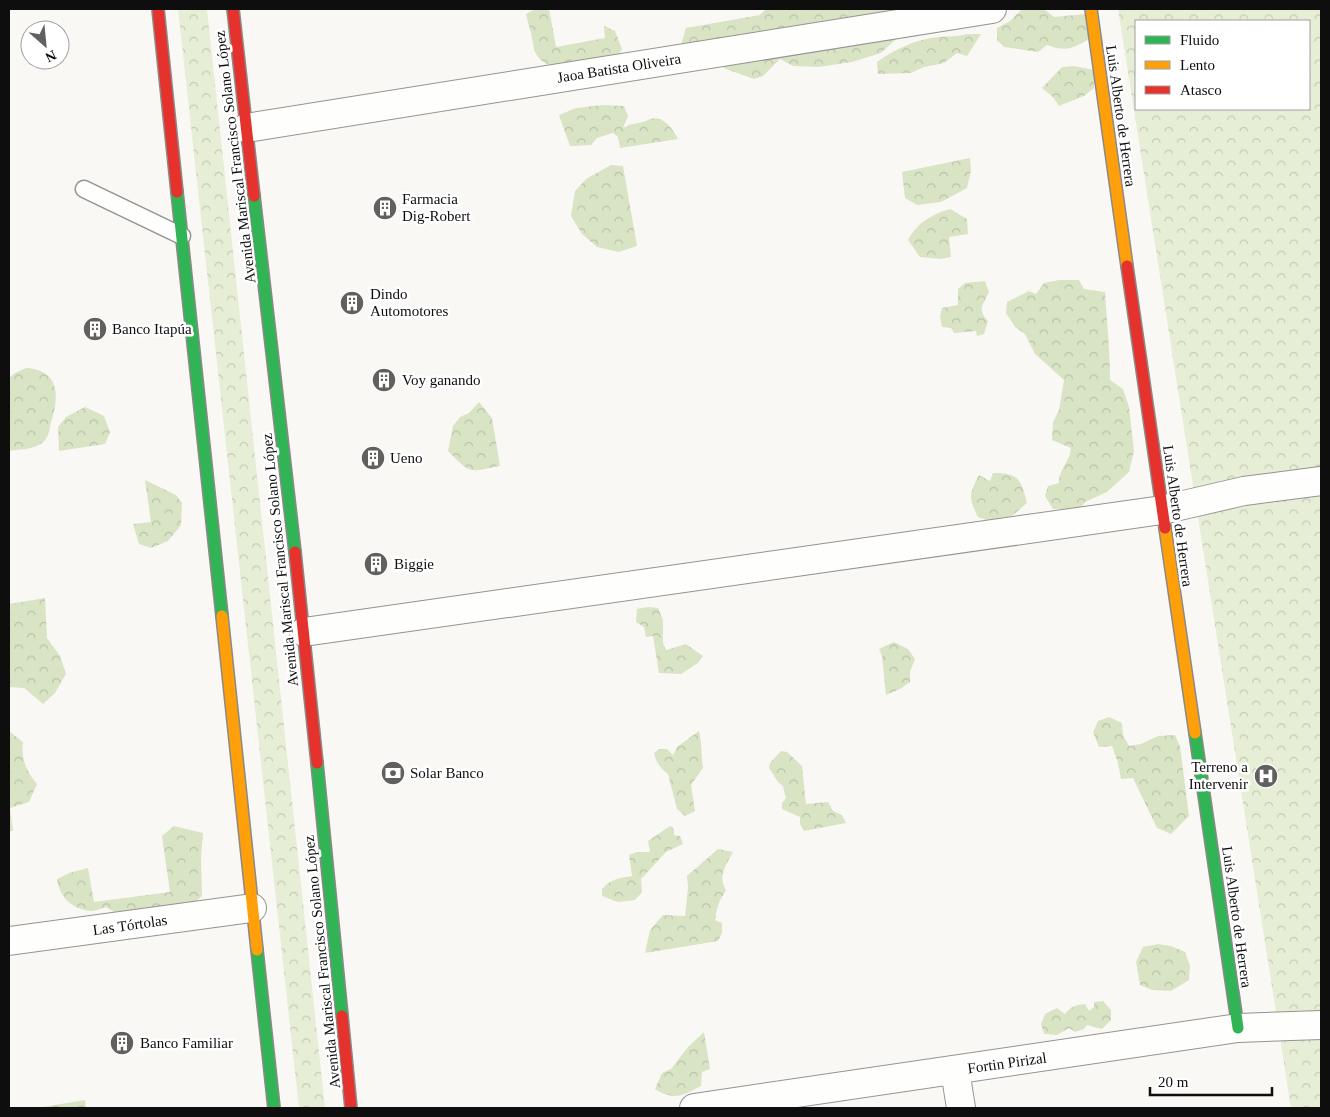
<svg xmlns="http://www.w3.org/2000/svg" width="1330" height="1117" font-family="'Times New Roman',serif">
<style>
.forest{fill:url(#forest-crowns)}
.park{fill:url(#park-crowns);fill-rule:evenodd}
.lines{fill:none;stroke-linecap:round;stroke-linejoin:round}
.lane-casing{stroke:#949392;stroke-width:19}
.street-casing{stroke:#949392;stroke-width:30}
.fast-casing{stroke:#8b8a88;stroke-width:14}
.slow-casing{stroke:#8b8a88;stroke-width:14}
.jam-casing{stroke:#8b8a88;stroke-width:14}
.lane{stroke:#fefefd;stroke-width:16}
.street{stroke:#fefefd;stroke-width:28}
.fast{stroke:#30b455;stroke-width:11}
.slow{stroke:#ff9f0a;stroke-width:11}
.jam{stroke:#e5322d;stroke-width:11}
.labels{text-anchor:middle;stroke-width:5;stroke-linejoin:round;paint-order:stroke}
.street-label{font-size:15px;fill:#0e0e0e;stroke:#fff}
.poi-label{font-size:15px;fill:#0e0e0e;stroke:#fff;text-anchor:start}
</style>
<defs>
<pattern id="forest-crowns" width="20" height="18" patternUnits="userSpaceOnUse" patternTransform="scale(1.25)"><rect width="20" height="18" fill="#d9e4c5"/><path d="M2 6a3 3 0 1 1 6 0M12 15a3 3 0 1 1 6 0" fill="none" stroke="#b9c2a8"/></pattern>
<pattern id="park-crowns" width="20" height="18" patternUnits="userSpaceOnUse" patternTransform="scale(1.25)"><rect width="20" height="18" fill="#e7eed6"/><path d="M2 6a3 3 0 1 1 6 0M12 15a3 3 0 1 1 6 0" fill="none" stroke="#c5cbb6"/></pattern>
</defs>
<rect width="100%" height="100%" fill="#faf8f4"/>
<!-- forest -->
<path class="forest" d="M535,9H549L556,47L605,38L604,26L615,31L622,49L614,63C596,64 551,74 539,58C533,51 533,42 531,33C529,26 527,20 526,14Z
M766,9H950L903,33L881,53L852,62L819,67L793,66L780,59L763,76L754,79L726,69L708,58L696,48L681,45L686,28L760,15Z
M1032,9H1044L1054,17L1086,14L1089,39C1072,49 1066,52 1047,45L1038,52L1004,47L997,40V28L1010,21L1021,10Z
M967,34H981L967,56L957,53L944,63L924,67L911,73L878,74L877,62C895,49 916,39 939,37C949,36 957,37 967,34Z
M1074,66L1094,70V88L1084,96L1059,106L1053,97L1042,88L1062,67Z
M602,105L624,106L628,116L623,128C630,124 634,124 642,122C645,122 647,120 650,119C663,115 673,129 678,139L620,148L618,137L613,133L597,138L591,145L570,146L559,115L576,108Z
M970,158L971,170L967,188L941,202L917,205L905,198L902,172Z
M611,165L623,166L637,246L619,252L597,247L582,234L571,216L575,191L586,179Z
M950,209L967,219L968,234L949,237L951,257L940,259L920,257L908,240C918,222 931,215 950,209Z
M1059,280H1079L1084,289L1105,292C1107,322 1110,351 1110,380L1123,389L1129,407L1134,451L1129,472L1107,492L1085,502L1080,509H1053L1045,496L1048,486L1059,483C1059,468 1069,464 1071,448L1052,440L1053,422L1059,410L1064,380L1035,354L1025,334L1015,327L1006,313L1007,302L1029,291L1036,294L1044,283Z
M985,281L989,292C983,305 977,310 988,321L984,334L977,336L976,331L954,333L951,328L942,327L940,317L942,308L958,305V289L965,283Z
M26,368C59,370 60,395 51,422C50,427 49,436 45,440C37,450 20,449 9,451V378L15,373Z
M479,402L492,418L500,466C468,472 472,475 448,451L453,426L460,417L469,413Z
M85,407L104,416L110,432L105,444L59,451L58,427L66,417Z
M993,473C1019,473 1021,479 1027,503L1012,516L995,523L978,517C968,497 969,495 979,475L990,481Z
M145,480L176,495L182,503L181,525L168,541L151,548L139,544L133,524L151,522Z
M45,598L47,638L60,656L66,674L55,693L43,704L24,688L9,687V604Z
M648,607L658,608L663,620V643L666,650L686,644L703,656L698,663L681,674L659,673L653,636L646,637L644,627L636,622L637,609Z
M894,642L908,649L915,659L910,672V682L900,689L886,695L882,656L879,649Z
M1109,717L1122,723L1123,735L1129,746L1141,744L1158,736L1175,735L1180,746L1189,816L1171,834L1157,828L1133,778L1121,779L1118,763L1112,746L1099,747L1093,732L1098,721Z
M9,727V731L23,742C21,759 26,771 37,784L29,802L10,808L13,831H9Z
M699,731C702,743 701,755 703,768L691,785L695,811L685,816L677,809L668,774C660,768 656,762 654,753L659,749H667L673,755L677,747Z
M781,751L787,752L802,766L806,804L828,802L833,811L842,815L846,823L804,831L800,824V817L782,809V803L786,798L783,786L778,782L769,768L770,763Z
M174,826L203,833L201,856L202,896L191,906L114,912L106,907C101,909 95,911 90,911C72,909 59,897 57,879L69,873L88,868L94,902L170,892L162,836Z
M670,826L674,829V835L680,836L683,844L666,852L641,879L642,892L635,900L618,902L602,896V889C611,879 619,878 632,876L629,855L637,852H650L648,841Z
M718,849L733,852C725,867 718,875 726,891C718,901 717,908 715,920L722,923V933L718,941L645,953L650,930L663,915L685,916L688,888L687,876Z
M1158,944L1171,946L1185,952L1190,966L1189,980L1171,991L1152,990L1140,985L1136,962L1143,947Z
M1103,1001L1111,1010V1020L1102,1029L1087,1025L1084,1029L1075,1032L1069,1028L1057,1035L1044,1034L1041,1024L1045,1014L1057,1008L1065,1014C1071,1006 1076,1005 1085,1004L1089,1011L1094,1007V1002Z
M704,1032L710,1069L702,1072L701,1086C682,1096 674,1101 655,1089L662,1073L671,1069L688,1047Z
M85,1100L86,1108H37Z"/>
<!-- park -->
<path class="park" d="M178,9H207L325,1108H299Z
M1118,9H1321V1108H1291ZM1136,21H1309V109H1136Z"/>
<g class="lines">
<!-- lane casing -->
<g class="lane-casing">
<path id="lane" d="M84,189L182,236"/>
</g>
<!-- street casing -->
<g class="street-casing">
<path id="street" d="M246,128L992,9
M304,632L1162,510L1244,491L1321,481
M9,941L252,908
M955,1070L961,1108
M694,1108L1238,1028L1321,1025"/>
</g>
<!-- fast casing -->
<g class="fast-casing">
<path id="fast" d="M177,192L222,616
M254,196L295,552
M1195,733L1238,1028
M317,763L342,1016
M257,950L274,1108"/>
</g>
<!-- slow casing -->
<g class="slow-casing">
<path id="slow" d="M1091,9L1127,266
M1165,528L1195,733
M222,616L257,950"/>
</g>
<!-- jam casing -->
<g class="jam-casing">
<path id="jam" d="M158,9L177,192
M233,9L254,196
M1127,266L1165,528
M295,552L317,763
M342,1016L351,1108"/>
</g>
<!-- lane -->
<use href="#lane" class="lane"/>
<!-- street -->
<use href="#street" class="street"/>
<!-- fast -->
<use href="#fast" class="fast"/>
<!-- slow -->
<use href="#slow" class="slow"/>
<!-- jam -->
<use href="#jam" class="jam"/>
</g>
<!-- icons -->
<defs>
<g id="building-disc" transform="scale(1.25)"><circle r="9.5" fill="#61605e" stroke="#fff"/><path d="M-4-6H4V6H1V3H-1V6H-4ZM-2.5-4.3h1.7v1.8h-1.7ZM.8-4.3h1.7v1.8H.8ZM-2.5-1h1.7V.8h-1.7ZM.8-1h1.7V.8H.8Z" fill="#fff"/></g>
<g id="bank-disc" transform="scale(1.25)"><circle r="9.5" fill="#61605e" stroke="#fff"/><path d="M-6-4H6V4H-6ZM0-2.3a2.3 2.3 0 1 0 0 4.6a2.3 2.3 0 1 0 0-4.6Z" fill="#fff"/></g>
<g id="hospital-disc" transform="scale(1.25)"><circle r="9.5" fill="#61605e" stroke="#fff"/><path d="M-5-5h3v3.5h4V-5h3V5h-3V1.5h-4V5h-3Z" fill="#fff"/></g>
</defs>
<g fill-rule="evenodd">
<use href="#building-disc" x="385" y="208"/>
<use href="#building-disc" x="352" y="303"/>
<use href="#building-disc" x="95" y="329"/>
<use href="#building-disc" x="384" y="380"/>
<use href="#building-disc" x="373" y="458"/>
<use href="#building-disc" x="376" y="564"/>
<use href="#bank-disc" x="393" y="773"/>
<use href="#hospital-disc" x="1266" y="776"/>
<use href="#building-disc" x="122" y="1043"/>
</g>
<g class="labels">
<!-- street labels -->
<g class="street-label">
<text transform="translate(619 68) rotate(-9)" y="5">Jaoa Batista Oliveira</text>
<text transform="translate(1121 116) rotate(82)" y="5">Luis Alberto de Herrera</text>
<text transform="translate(235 157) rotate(-97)" y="5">Avenida Mariscal Francisco Solano López</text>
<text transform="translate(1178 516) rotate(82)" y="5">Luis Alberto de Herrera</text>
<text transform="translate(280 560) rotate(-96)" y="5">Avenida Mariscal Francisco Solano López</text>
<text transform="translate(1237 917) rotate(82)" y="5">Luis Alberto de Herrera</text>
<text transform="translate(130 925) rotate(-8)" y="5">Las Tórtolas</text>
<text transform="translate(322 962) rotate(-96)" y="5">Avenida Mariscal Francisco Solano López</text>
<text transform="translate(1007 1063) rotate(-8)" y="5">Fortin Pirizal</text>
</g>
<!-- poi labels -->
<g class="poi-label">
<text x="402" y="204">Farmacia<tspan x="402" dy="17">Dig-Robert</tspan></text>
<text x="370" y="299">Dindo<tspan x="370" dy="17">Automotores</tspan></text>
<text x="112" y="334">Banco Itapúa</text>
<text x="402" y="385">Voy ganando</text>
<text x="390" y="463">Ueno</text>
<text x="394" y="569">Biggie</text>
<text x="1248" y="772" text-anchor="end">Terreno a<tspan x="1248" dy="17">Intervenir</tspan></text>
<text x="410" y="778">Solar Banco</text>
<text x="140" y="1048">Banco Familiar</text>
</g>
</g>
<!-- border -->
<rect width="1330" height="1117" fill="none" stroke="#0e0e0e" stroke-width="20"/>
<!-- legend -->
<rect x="1135" y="20" width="175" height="90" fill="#ffffff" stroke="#9f9f9f"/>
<rect x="1145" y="36" width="25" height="8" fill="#30b455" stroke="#9f9f9f"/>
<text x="1180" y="45" font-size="15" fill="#0e0e0e">Fluido</text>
<rect x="1145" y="61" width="25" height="8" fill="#ff9f0a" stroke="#9f9f9f"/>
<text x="1180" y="70" font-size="15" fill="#0e0e0e">Lento</text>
<rect x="1145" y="86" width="25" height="8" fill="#e5322d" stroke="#9f9f9f"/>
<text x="1180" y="95" font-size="15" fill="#0e0e0e">Atasco</text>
<!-- north arrow -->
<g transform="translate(45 45) rotate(153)"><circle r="24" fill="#ffffff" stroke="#9f9f9f"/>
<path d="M0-4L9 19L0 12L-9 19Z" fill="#61605e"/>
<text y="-8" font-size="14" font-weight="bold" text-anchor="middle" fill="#0e0e0e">N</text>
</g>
<!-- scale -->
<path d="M1150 1087v8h122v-8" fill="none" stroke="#0e0e0e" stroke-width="2.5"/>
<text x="1158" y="1087" font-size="15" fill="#0e0e0e" stroke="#ffffff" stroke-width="4" paint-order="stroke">20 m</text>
</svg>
